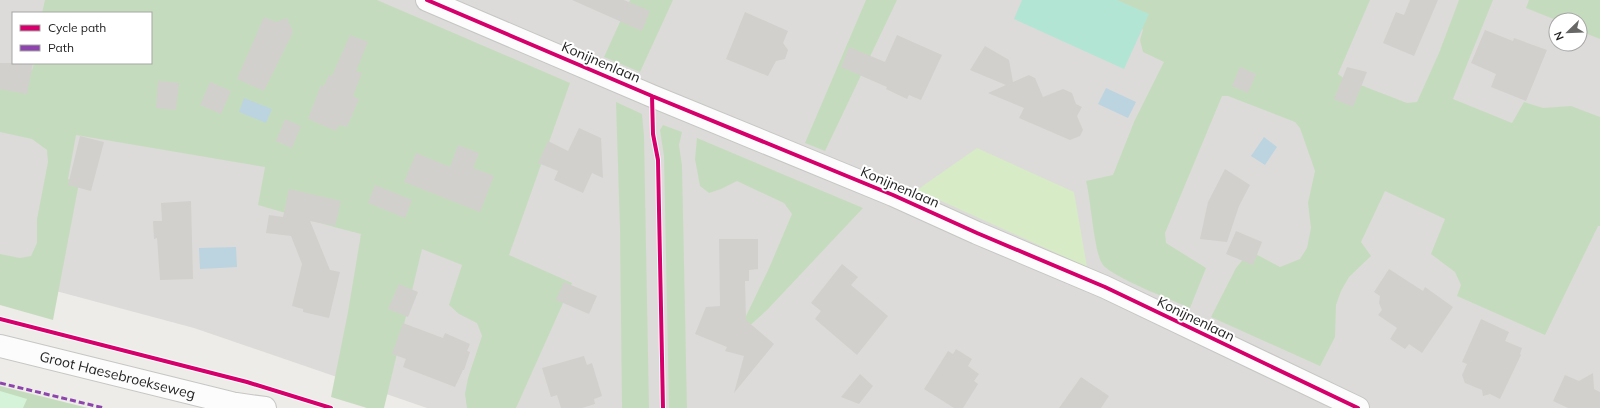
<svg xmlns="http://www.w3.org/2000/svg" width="1600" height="408" font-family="Mulish,sans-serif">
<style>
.residential{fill:#dcdbd9;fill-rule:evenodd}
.grass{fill:#d6ebc6}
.forest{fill:#c4dcbd}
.park{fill:#d5f3d9}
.pitch{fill:#b3e5d5}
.water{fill:#bbd4e0}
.building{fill:#d2d0cc}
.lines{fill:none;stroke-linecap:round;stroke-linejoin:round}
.minor-casing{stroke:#c6c6c4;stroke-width:24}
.minor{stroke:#fcfcfc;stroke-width:22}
.quiet{stroke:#8e44ad;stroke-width:3;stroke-dasharray:6 3;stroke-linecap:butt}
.cycleway-casing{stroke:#fff;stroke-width:6}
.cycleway{stroke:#d6006c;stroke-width:4}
.labels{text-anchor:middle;stroke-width:4;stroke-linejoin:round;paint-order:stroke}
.street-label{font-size:14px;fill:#1f1f1f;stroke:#fff}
</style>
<rect width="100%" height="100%" fill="#edece8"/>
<!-- residential -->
<path class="residential" d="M0,0H1600V408H427L194,328L0,276ZM13,13H151V63H13ZM1556,20H1580V44H1556Z"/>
<!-- grass -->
<path class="grass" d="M977,148L1074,192L1087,267L917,190Z"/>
<!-- forest -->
<path class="forest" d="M45,0H377L570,83L509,255L572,283L516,408H467L465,394L468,378L482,336L477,323L459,314L449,305L462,265L422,249L384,408H367L331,397L348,312L361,234L334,227L258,205L265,167L76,135L68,179L79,183L53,320L0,305V254L20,258L31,256L37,243V219L48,162L47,150L32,139L0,132V64L32,70L34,63H151V13H42Z
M630,0H673L640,72L604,57Z
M866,0H897L825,151L805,143Z
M1110,0H1370L1338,74L1345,79L1407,103L1417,102L1439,53L1459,0H1493L1453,99L1512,123L1524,102L1543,108L1571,106L1600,117V226H1598L1545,335L1457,296L1461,285L1455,272L1431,254L1445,219L1385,191L1361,242L1371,256L1349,277L1341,291L1336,305L1335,337L1320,366L1211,317L1236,268L1250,251L1280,267L1300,259L1307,248L1311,228L1308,203L1315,171L1300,128L1295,122L1228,96H1222L1165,233L1166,243L1206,268L1190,308C1172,300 1114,278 1103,265C1094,254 1091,199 1086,181L1113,175L1134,122L1164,62L1143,52L1140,40L1143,30L1134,12Z
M1529,0H1600V39L1580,31V20H1556L1526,8Z
M616,102L642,114L644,136L649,408H622L620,229Z
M663,125L682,132L679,145L682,166L687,408H669L664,156L660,130Z
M697,138L863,208L767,310L735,339L770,266L792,214L784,203L737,181L721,189L709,193L700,186L695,159Z
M0,386L88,408H0Z"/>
<!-- park -->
<path class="park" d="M0,391L27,399L23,408H0Z"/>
<!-- pitch -->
<path class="pitch" d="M1022,0H1117L1149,14L1124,69L1014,19Z"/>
<!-- water -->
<path class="water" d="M1106,88L1136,102L1128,118L1098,104Z
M244,98L272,109L266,123L239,112Z
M1264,137L1277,147L1265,165L1251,156Z
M236,247L237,267L200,269L199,248Z"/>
<!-- building -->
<path class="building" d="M572,0H624L650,11L642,31Z
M1410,0H1438L1414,56L1383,43L1396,12L1404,15Z
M745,12L788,31L783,43L788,50L785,59L776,61L768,76L726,59Z
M264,17L276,22L287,18L293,32L264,91L237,79Z
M1485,30L1513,41L1514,38L1547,50L1526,101L1491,87L1496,74L1471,63Z
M350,35L368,42L356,71L362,73L353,96L359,99L347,127L339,125L336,131L308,119L321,85L324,86L329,75L332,76Z
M897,35L942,55L921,100L909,95L907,99L886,89L887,87L841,67L849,47L885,62Z
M985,46L1009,60L1013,82L1029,75L1035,78L1043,97L1063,89L1072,93L1076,104L1082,107L1077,116L1083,130L1080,136L1070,140L1019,118L1024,108L988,93L1006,85L970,70Z
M0,63H33L27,94L0,89Z
M1240,67L1256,74L1248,93L1232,86Z
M1347,67L1367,72L1353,107L1334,99Z
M158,81L179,83L176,110L156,108Z
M210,82L231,91L221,114L200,105Z
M285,119L301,126L292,148L276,141Z
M579,128L601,138L603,178L592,173L583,193L554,180L558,171L538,163L548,141L568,151Z
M80,136L104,142L91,191L68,185Z
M458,145L479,153L473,168L494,176L480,212L404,182L416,153L450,167Z
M1225,169L1250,185L1239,206L1227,242L1200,239L1208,202Z
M375,185L412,200L405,218L368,203Z
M289,189L341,201L335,226L310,221L330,270L340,272L329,318L303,312V309L292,306L302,264L291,236L266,233L269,215L283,217Z
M191,201L193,279L160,280L157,238L154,239L153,221H162L161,203Z
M1236,231L1262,242L1253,265L1226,254Z
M719,239H758V269L749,270V281H745L746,320L774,344L734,393L744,356L725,351L727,347L695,334L706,307L720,306Z
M842,264L858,277L851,285L888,316L857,355L815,319L821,311L811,303Z
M1389,269L1423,291L1425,287L1453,307L1422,353L1409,344L1405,349L1390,339L1397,328L1378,315L1382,310L1379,303L1380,296L1374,292Z
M564,282L597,296L589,314L556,300Z
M399,284L418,292L408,317L388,309Z
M1481,319L1509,332L1505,341L1522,348L1520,354L1521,355L1500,399L1490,394L1483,396L1482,390L1465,383L1462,375L1467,364L1462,362Z
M403,323L443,338L445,333L470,344L467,351L470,352L464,370H463L455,387L403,367L406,359L392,354Z
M956,349L972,359L968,366L979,374L974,381L978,384L963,408H954L924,389L948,351L953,354Z
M584,356L587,365L592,363L602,396L594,399L595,404L582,408H561L557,395L551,397L542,368Z
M1593,373L1594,389L1600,392V408H1568L1553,401L1565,375L1579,381Z
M860,374L873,386L859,404L841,397Z
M1081,377L1109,396L1101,408H1059Z"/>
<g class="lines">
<!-- minor casing -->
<g class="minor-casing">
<g id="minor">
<path d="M427,0L652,96L893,195L977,233L1105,287L1358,408"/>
<path id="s1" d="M0,346L231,403L246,408"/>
<path d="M236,404L265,408"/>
</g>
</g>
<!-- minor -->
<use href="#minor" class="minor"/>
<!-- quiet -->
<path class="quiet" d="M0,383L104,408"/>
<!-- cycleway casing -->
<g class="cycleway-casing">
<path id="cycleway" d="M427,0L652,96L893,195L977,233L1105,287L1358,408
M652,96L653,134L658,160L663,408
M0,319L247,382L331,408"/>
</g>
<!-- cycleway -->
<use href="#cycleway" class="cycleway"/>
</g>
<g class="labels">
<!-- street labels -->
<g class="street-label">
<text transform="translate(601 62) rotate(23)" y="5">Konijnenlaan</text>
<text transform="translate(900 187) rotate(23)" y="5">Konijnenlaan</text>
<text transform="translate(1196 319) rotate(26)" y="5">Konijnenlaan</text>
<text dy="5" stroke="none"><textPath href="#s1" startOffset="121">Groot Haesebroekseweg</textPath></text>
</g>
</g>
<!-- legend -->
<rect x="12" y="12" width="140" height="52" fill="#ffffff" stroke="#a5a5a5"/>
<rect x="20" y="25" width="20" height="6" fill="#d6006c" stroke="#a5a5a5"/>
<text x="48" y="32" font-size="12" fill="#1f1f1f">Cycle path</text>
<rect x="20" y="45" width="20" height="6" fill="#8e44ad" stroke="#a5a5a5"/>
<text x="48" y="52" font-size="12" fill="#1f1f1f">Path</text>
<!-- north arrow -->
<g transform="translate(1568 32) rotate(247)"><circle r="19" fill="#ffffff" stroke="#a5a5a5"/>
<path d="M0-3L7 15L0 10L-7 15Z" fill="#676765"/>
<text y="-6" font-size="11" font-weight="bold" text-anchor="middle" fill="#1f1f1f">N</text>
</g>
</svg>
